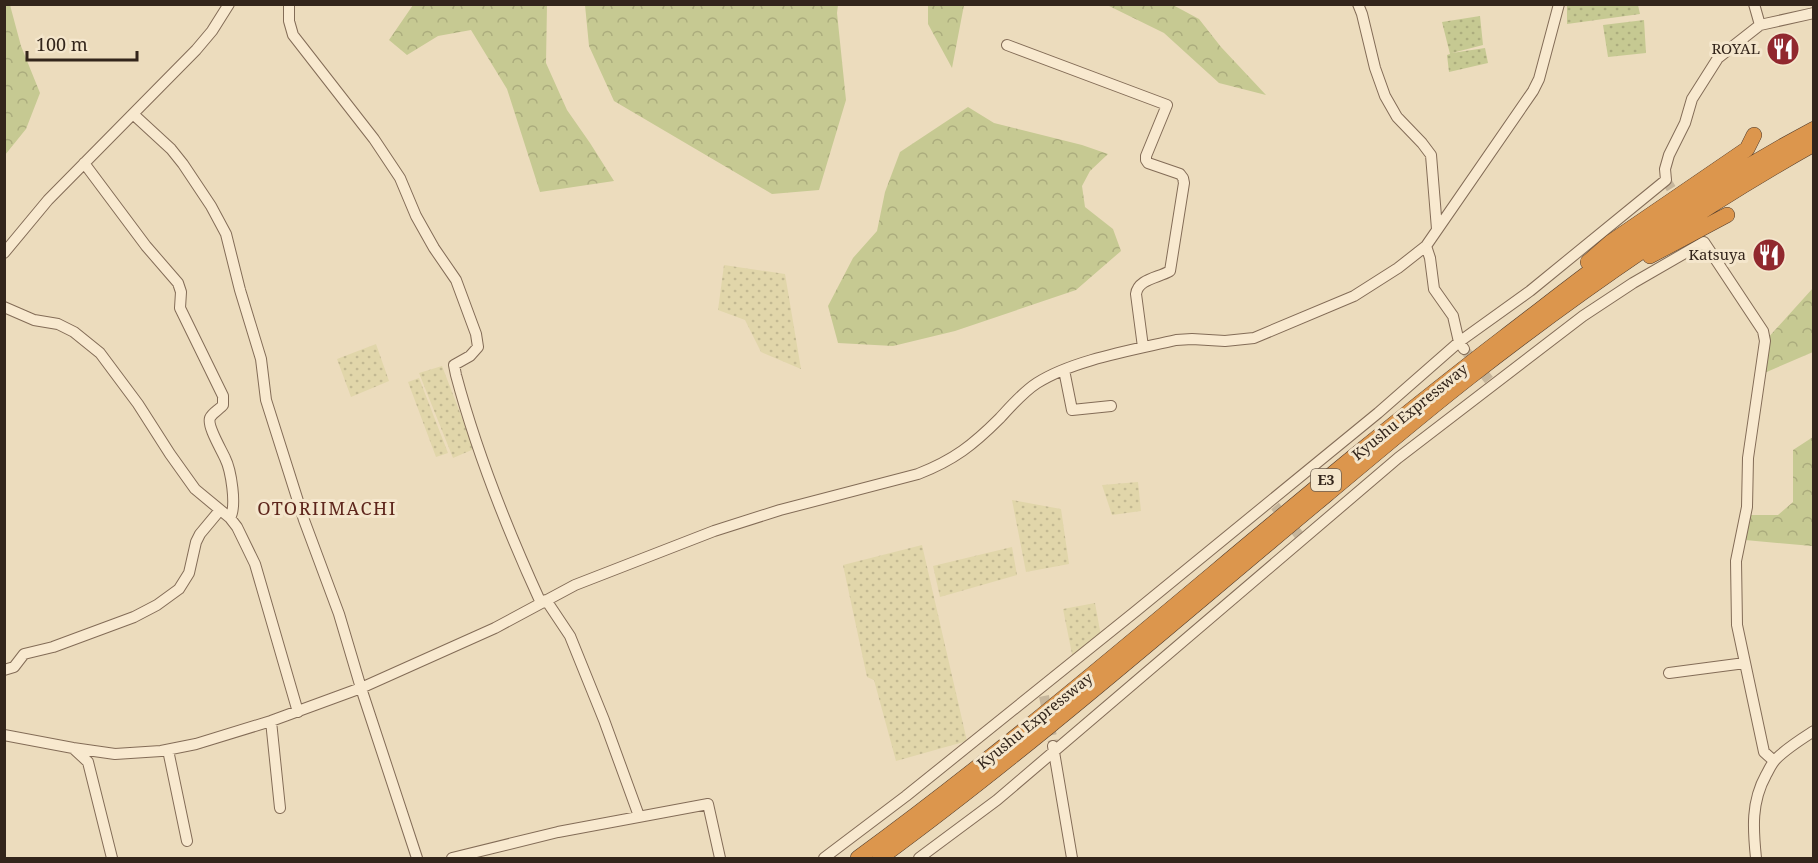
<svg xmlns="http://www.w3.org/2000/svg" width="1818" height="863" font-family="'Noto Serif',serif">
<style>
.farmland{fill:url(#farmland-dots)}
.grass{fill:url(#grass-dots)}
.forest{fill:url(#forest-crowns)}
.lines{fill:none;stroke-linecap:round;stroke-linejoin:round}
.minor-tunnel{stroke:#c7b79d;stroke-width:10;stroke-dasharray:10 5;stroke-linecap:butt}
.minor-casing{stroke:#836c57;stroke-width:12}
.highway-casing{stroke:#513b2b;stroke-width:16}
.minor{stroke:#f8e9cf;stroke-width:10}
.highway{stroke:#dc964d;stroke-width:15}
.labels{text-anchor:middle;stroke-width:6;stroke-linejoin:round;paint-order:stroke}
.shield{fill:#f4e6cc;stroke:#6d5f50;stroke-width:1.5}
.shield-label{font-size:14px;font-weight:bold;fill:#33251b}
.poi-label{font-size:15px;fill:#33251b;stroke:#f4e6cc;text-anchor:end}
.street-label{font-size:15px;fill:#33251b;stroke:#f4e6cc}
.quarter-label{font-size:18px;letter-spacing:1.5px;fill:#5e261c;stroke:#f4e6cc}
</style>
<defs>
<pattern id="farmland-dots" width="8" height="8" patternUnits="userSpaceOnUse" patternTransform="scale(1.5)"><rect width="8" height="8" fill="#e1d6aa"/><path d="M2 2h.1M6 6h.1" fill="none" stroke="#c2b892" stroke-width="1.8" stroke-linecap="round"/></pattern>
<pattern id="grass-dots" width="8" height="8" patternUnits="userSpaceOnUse" patternTransform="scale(1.5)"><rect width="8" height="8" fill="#c6c992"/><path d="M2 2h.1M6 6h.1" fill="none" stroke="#abac7d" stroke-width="1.8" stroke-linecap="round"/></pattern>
<pattern id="forest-crowns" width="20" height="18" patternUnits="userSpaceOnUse" patternTransform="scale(1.5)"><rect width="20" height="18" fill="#c6c992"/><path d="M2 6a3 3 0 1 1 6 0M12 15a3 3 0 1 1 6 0" fill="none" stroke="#abac7d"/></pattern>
</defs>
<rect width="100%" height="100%" fill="#ecdcbd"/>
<!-- farmland -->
<path class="farmland" d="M724,265L785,274L801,369L761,352L745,320L718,310Z
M376,344L389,381L351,397L337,359Z
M442,366L474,449L453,458L419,373Z
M419,378L448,453L436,457L408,382Z
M1138,482L1141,511L1112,515L1102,485Z
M1012,500L1061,509L1069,564L1026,572Z
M922,545L967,741L896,761L874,680L867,677L843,565Z
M1012,547L1017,575L940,597L933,566Z
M1095,603L1101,636L1073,659L1063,609Z"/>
<!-- grass -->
<path class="grass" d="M1567,5H1638L1640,14L1567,24Z
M1480,16L1483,45L1452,53L1485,48L1488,63L1449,72L1447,55L1450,54L1442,22Z
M1644,20L1646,53L1608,57L1603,25Z"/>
<!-- forest -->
<path class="forest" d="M10,5L21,46L40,93L26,129L5,155L4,5Z
M413,5H547L546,63L567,110L590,143L614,181L540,192L507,89L471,30L438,36L407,55L389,40Z
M585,5H838L837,13L846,100L819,190L772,194L614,101L589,46Z
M928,5H964L952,68L928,24Z
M1107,5H1173L1199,19L1221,47L1266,95L1219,83L1164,33Z
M968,107L994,123L1082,145L1108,154L1090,171L1082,186L1085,207L1113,229L1121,251L1076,290L955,331L893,346L838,343L828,306L853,258L877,231L885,192L900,152Z
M1813,288V352L1762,374L1766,340Z
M1813,437V548L1812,546L1745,540L1748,515H1778L1793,502V450Z"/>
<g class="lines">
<!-- minor-tunnel -->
<path class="minor-tunnel" d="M1666,180L1680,203
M1464,349L1489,380
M1275,506L1299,535
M1044,696L1053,742"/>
<!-- minor casing -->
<g class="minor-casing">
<path id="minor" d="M289,4V21L293,35L374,139L400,178L416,216L434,248L456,280L476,334L478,347L470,356L454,365L456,375C477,454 507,529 541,603
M1358,4L1362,14L1375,68L1385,96L1397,117L1422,143L1431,155L1437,229
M1754,4L1760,25
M1007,45L1167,105L1146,156V160L1148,163L1180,174L1183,178L1184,183L1170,271C1158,278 1138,279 1136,294L1143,347
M133,114L171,149L183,164L211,206L226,234L240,290L261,359L266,400L304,520L339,614L361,688L417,858
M84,163L146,246L178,283L181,292L180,308L223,396V405C220,409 212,413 210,418C207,426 221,449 225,458C231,470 237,506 230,518
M1426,246L1430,258L1434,289L1453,316L1459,342L1464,349
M4,253L48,200L196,50L212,31L229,4
M4,307L34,320L58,324L74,332L100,353L138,404L170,454L195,489L230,518L237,527L255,564L298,712
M1064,370L1072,410L1111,406
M546,600L570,636L604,720L639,816
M4,670L14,667L24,654L53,647L134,617L157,605L179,589L189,573L196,542L200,534L220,510
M1669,673L1745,663
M271,721L280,808
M4,735L73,748L115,754L161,751L196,744L271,721L361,688L495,628L575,585L714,531L780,510L918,474C954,460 973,445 1000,418C1011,406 1023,392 1037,383C1073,360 1133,350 1176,340L1192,339L1225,341L1254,338L1354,296L1398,268L1426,246L1533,91L1539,79L1559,4
M1053,746L1072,858
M73,748L88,762L112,858
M168,750L187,841
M452,858L558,832L708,804L720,858
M824,858L906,796L1136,611L1378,413L1459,342L1530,291L1666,180L1665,169L1669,155L1685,123L1692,99L1718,58L1760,25L1814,13
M919,858L997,800L1398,458L1583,316L1633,283L1704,242L1763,331L1765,341L1748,458L1747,507L1736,561L1737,625L1764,752L1774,761
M1756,858C1753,829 1751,802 1766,775C1769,770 1771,764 1776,759C1787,748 1800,740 1814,731"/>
</g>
<!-- highway casing -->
<g class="highway-casing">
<path id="highway" d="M1650,256L1727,215
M1588,262L1611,242L1747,149L1754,135
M858,858C1081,695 1283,506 1503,338C1536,313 1570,286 1604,261C1670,213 1741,168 1814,129
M880,858C1034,745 1178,618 1325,496C1373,456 1421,415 1471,376C1580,291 1693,212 1814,144"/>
</g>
<!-- minor -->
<use href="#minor" class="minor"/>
<!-- highway -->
<use href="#highway" class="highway"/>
</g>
<!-- icons -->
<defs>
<g id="restaurant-disc" transform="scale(1.725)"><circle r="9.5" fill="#91282e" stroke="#f4e6cc"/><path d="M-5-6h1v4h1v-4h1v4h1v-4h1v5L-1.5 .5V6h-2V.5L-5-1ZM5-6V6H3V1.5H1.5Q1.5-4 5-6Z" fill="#fff"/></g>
</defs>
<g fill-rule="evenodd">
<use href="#restaurant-disc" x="1783" y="49"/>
<use href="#restaurant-disc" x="1769" y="255"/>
</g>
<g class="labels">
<!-- shield labels -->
<rect class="shield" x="1311" y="469" width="30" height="22" rx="4.5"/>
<g class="shield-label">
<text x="1326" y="485">E3</text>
</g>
<!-- poi labels -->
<g class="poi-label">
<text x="1760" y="54">ROYAL</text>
<text x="1746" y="260">Katsuya</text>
</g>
<!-- street labels -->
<g class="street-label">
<text transform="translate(1410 412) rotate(-39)" y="5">Kyushu Expressway</text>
<text transform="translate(1035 721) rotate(-39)" y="5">Kyushu Expressway</text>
</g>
<!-- quarter labels -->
<g class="quarter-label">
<text x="327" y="515">OTORIIMACHI</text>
</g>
</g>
<!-- border -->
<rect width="1818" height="863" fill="none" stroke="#33251b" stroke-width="12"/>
<!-- scale -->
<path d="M27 51v9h110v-9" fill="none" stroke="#33251b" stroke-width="3"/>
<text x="36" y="51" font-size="18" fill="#33251b" stroke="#f4e6cc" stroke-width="4.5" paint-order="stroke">100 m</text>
</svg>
